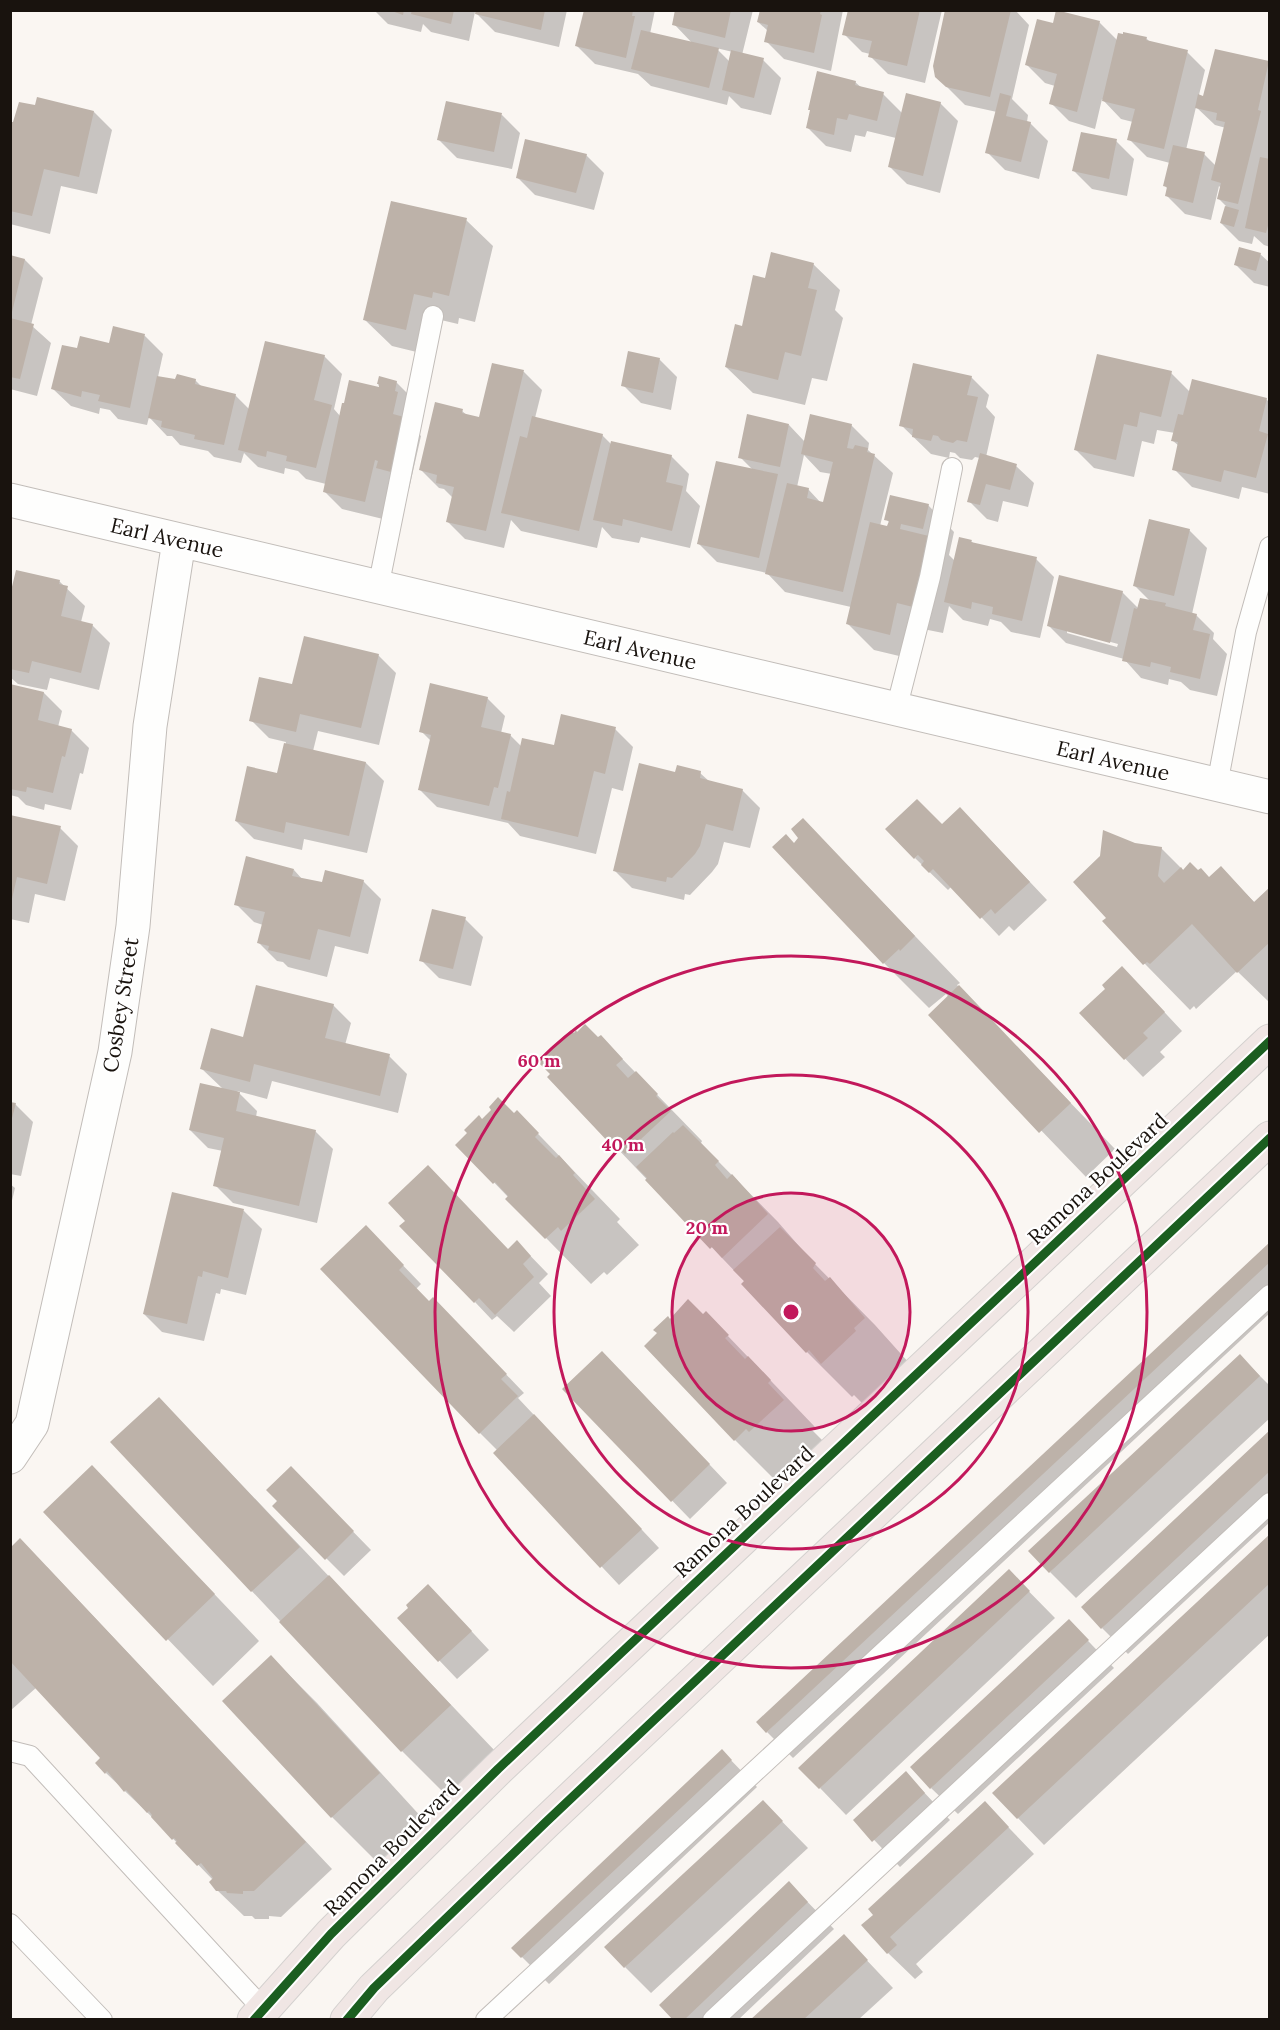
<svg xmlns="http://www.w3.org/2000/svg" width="1280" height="2030" font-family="Lora,serif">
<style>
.shadow{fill:#0003;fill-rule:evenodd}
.building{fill:#bdb2a9}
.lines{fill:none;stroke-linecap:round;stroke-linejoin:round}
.lane-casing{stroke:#c2bdb9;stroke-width:22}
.street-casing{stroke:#c2bdb9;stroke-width:35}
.primary-casing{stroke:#d4d1cf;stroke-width:35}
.lane{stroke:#fefefd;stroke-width:20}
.street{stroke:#fefefd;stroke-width:33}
.primary{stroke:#f0e6e4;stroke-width:33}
.cycleway-casing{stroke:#fff;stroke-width:13}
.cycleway{stroke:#1b5e20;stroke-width:9}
.ring{fill:none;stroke:#c2185b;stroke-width:3}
.labels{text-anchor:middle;stroke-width:4.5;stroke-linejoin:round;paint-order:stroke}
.street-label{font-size:21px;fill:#19130e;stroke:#fff}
.centre{fill:#c2185b;stroke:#fff;stroke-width:3}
.ring-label{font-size:18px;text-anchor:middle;font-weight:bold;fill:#c2185b;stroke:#fff;stroke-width:4.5;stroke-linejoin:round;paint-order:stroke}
</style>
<rect width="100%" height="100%" fill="#faf6f2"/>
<!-- shadow -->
<path class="shadow" d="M374,10H567L559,47L495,32L475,12L469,41L431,32L423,24L421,32L388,24Z
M585,10H655L650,34L693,44L674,24L677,10H753L742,55L763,60L781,78L771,115L741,108L729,96L727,105L651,86L638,74L595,64L577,46ZM716,48L733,52L730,62Z
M761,10H843L831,71L784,59L766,41L768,31L758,22Z
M850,10H942L925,83L888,74L870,56V54L862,52L844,34Z
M947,10H1015L1029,25L1012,99L1028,115L1027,122L1030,123L1048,141L1039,179L1005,170L987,152L997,112L965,105L937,77Z
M1099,22L1118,41L1146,38L1151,43L1187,52L1205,70L1199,95L1205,98L1216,50L1270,64V247L1264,245L1254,236L1252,244L1239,241L1221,223L1226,206L1219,199L1221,188L1219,186L1211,220L1185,214L1167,196L1168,189L1165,186L1170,163L1147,157L1129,139L1133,122L1121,119L1102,99L1095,129L1069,121L1051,103L1055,86L1045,83L1027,65L1054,25ZM1196,107L1215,125L1226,128L1216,166L1204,154L1186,150Z
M855,82L862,88L883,94L902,113L940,103L958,121L940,193L907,184L889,166L896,138L867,131L865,137L855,135L851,152L826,146L808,128Z
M94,112L112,130L97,194L61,186L50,234L10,224V123Z
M502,115L520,133L512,169L457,158L439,140Z
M1116,141L1134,159L1127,196L1092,189L1074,171Z
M586,155L604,173L594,210L535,195L517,177Z
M466,220L493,246L475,322L459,318L458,324L441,320L433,356L392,346L365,320Z
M1260,254L1270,263V287L1254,283L1236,265Z
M10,257L25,260L43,278L31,325L51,343L37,396L10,389Z
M813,264L840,290L835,310L843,318L827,381L812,378L805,405L753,393L726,367L743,327L766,280Z
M145,336L163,354L158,377L177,381L195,380L203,388L235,395L250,410L324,356L342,374L334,409L340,416L380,389L378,384L396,382L414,400L412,427L421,436L409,489L396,485L383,519L342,509L324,491L326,484L306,479L298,471L285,468L284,474L258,467L244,453L241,463L214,457L208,451L180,445L172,436H167L149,417L147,425L118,419L110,410L100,408L99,414L71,406L53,389L78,350L110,345Z
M659,359L677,377L671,410L641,403L623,385Z
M494,365L524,372L542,390L535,418L602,435L612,445L671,456L689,474L686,491L700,506L690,548L641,537L639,543L612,538L602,527L597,548L521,531L511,520L504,548L465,539L447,521L453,498L444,489L439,488L421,470L462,411L468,416L480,419Z
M1171,373L1190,392L1266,399L1270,403V494L1242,487L1239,499L1192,487L1174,469L1179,446L1173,441L1175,433L1157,430L1154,444L1142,441L1134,477L1094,468L1076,450Z
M971,377L989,395L986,407L995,417L986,457L1016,466L1034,483L1028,507L1003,501L998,522L987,519L969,501L980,458L975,457L972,460L960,458L955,453L950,452L949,458L931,454L901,425Z
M789,425L805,442L851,425L869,443L868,450L893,473L880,526L889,528L890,523L886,519L928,505L954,532L949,555L955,561L971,541L974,544L1036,559L1054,577L1040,638L1011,632L1001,622L990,619L988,626L963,620L949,606L943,633L923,629L916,660L874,650L848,624L851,607L785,592L767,573L717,562L699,544L753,470L740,457ZM804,455L820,472L832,474L825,503H821L808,489L797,487Z
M1189,530L1207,548L1192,614L1196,615L1214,633L1213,639L1227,654L1217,696L1190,690L1181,682L1169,679L1168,685L1141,678L1124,659L1066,643L1048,625L1122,592L1139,609L1151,602L1135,586ZM1067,630L1118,644L1117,647L1067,633Z
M59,581L85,606L81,622L92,625L110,643L99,690L50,678L47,690L18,684L10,677V601Z
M378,655L396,673L379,745L318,731L313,751L366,763L384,781L367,853L304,839L302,850L254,839L236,821L279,774L286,742L269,738L251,720L293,686Z
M10,685L44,693L62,711L58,727L71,730L89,748L83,774L80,773L71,810L45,804L44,810L26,805L18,797L10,795Z
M487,698L505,716L501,733L510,735L522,747H555L615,729L633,747L623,791L612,788L596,854L520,836L508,823L437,807L419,789L431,741L421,731Z
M700,773L710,782L742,790L760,808L750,848L724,842L718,864L712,872L690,895L685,894L684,900L632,888L614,870L676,774Z
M10,822L60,828L78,846L65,901L35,894L29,923L10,919Z
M942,826L978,827L1047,900L1014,931L1009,926L999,936L952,886L948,890L915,858Z
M1135,844L1161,848L1184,871L1198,872L1209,879L1221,868L1255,903L1270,889V1003L1237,971L1196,1009L1194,1006L1190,1010L1104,922L1108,918Z
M794,845L848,866L960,983L957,985L1115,1149L1086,1177L930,1015L949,997L946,994L929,1008L884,963Z
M294,870L303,880L323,884L363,881L381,899L368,954L335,946L327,977L288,967L283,962L277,961L259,943L263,925L254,922L236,904Z
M465,919L483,937L471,986L439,978L421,960Z
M1140,986L1182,1031L1160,1052L1165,1057L1143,1077L1081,1013Z
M333,1005L351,1023L345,1045L389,1056L407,1074L398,1113L272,1081L267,1099L237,1091L257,1111L256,1117L315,1131L333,1149L317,1223L233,1203L215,1185L223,1151L208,1148L190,1130L223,1089L202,1069L244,1038Z
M574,1035L598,1039L601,1037L702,1141L701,1143L715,1158L778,1222L812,1261L875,1325L910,1364L868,1409L854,1395L852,1397L807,1352L745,1282L549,1077Z
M10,1103L15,1104L33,1122L21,1176L10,1174Z
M517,1112L620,1219L617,1222L639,1245L607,1275L604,1272L591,1284L508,1199L509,1198L458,1145L483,1120L514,1115Z
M10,1184L15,1188L10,1209Z
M173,1194L244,1211L262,1229L246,1295L221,1289L220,1294L216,1293L204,1341L162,1332L144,1314Z
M366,1227L421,1284L416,1289L429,1303L451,1317L524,1393L518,1398L659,1548L619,1585L495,1453L497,1450L480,1433Z
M517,1242L548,1274L539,1283L551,1296L514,1332L497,1316L492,1320L475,1302L508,1250Z
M1270,1244V1313L793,1758L767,1732Z
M706,1313L815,1427L812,1430L828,1446L780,1485L735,1440L671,1321L703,1316Z
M1240,1356L1270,1386V1418L1076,1598L1050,1572Z
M620,1370L727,1483L690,1519L564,1389Z
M159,1399L204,1445L496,1752L448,1797L402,1751L112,1442Z
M1270,1432V1522L1128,1654L1102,1628Z
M291,1468L371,1550L344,1576L274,1506L279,1501Z
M45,1512L137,1513L259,1641L213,1686Z
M1270,1536V1634L1044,1845L994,1793Z
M10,1550L47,1567L332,1869L281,1917L269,1916V1919H255L252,1916H244L217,1890L213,1880L152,1817L106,1773L102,1758L37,1687L10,1711Z
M1009,1571L1055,1618L846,1815L820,1788Z
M446,1604L489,1650L457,1679L399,1618Z
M1069,1621L1114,1668L958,1814L931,1788Z
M271,1657L317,1703L424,1820L378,1863L332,1817L224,1701Z
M722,1751L757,1787L549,1984L513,1948Z
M906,1773L950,1820L900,1867L855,1820Z
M763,1802L808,1848L651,1993L625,1967Z
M985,1803L1034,1854L916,1964L923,1972L915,1979L888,1953L875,1915Z
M789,1883L834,1929L738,2020H675Z
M844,1936L893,1988L858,2020H753Z"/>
<!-- building -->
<path class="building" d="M389,10H404L403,15Z
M412,10H454L451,24L411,14Z
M476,10H545L541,30L475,14Z
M584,10H633L632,16H635L626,58L575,46Z
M675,10H731L725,38L672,25Z
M760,10H821L820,14L822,15L814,53L764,42L768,25L757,22Z
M848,10H920L907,66L868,57L872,41L842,35Z
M945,10H1011L990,97L946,87L935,77L933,66Z
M1056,10L1100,21L1077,112L1049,104L1057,74L1025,65L1037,19L1053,23Z
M641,30L719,48L709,88L631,69Z
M1123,32L1147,37L1146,40L1188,50L1164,149L1127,140L1135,109L1102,101L1118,33L1123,34Z
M1215,49L1269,61L1258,110L1261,111L1238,204L1217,199L1221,183L1211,180L1225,122L1216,120L1217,113L1195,108L1198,94L1203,96Z
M731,50L764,58L754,98L722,90Z
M817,71L856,81L855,85L884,92L877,121L849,114L847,120L837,118L834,135L806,128L810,110H808Z
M906,93L941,102L923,176L888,167Z
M1000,93L1011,96L1006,116L1031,122L1021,162L985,153Z
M37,97L94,111L79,177L44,169L32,216L10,211V122H13L19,102L35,105Z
M446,101L502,113L494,152L437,140Z
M1081,132L1117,139L1109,179L1072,171Z
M525,139L587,154L576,193L516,178Z
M1173,145L1205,152L1193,203L1165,196L1167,187L1163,186Z
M1260,157L1270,159V218L1266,233L1245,228Z
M391,201L467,218L449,296L433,292L432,298L414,294L406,330L363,320Z
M1225,206L1239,210L1234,227L1220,223Z
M1239,247L1261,253L1256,271L1234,265Z
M771,252L814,263L808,288L817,290L801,356L785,352L778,380L725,367L735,324L742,326L753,275L765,278Z
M10,255L25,259L11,316H10Z
M10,318L34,324L20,379L10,377Z
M113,326L145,334L130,408L98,401L100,395L82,391L81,397L51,389L62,345L77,348L80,336L109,343Z
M265,341L325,355L314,400L332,405L316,468L286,461L287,456L267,451L266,457L238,450Z
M628,351L660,358L653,393L621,386Z
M1097,354L1172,371L1161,417L1140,412L1137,427L1124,424L1116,460L1074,450Z
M492,363L524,370L486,531L446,522L454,487L436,483L437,475L419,470L435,402L463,409L462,413L479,417Z
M913,363L972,376L967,395L978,397L967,442L957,440L953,443L941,440L938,436L933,435L931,441L912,437L913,429L899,426Z
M177,374L196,379L195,384L236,394L224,445L194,439L195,435L161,427L162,421L148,418L157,376L175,379Z
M379,376L397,381L395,391L398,392L393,414L404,417L391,472L376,468L378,461L375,460L365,502L323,492L342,403H344L349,380L379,387V384H377Z
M1192,379L1267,398L1259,431L1268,434L1256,478L1224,470L1221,482L1172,470L1178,442L1171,441L1178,414L1183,415Z
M747,414L789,424L780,467L738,458Z
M810,414L852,424L847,448L853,449L855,445L868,448L867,452L875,454L843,592L765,574L787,483L809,488L807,498L823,502L833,462L801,454Z
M532,416L603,434L579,531L501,513L520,436L527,438Z
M611,441L672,455L666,482L683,486L672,531L623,519L622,526L593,520Z
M980,453L1017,464L1010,490L986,484L980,505L967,502Z
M716,461L778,474L759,558L697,544Z
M890,495L929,504L923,529L901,524L900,529L933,537L917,608L897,603L890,635L846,624L870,522L887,526L889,521L884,520Z
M1149,519L1190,529L1174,596L1133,586Z
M959,537L972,540L971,542L1037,557L1022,621L992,614L993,607L972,602L971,609L944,602Z
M16,570L60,580L59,584L68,586L61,616L93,624L81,673L32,661L29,673L10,669V595Z
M1059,575L1123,591L1110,643L1047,626Z
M1140,598L1166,603L1165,606L1197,614L1193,630L1210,634L1200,679L1170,672L1171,667L1151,662L1150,667L1122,661L1134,608L1137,609Z
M304,636L379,654L361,728L300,714L296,732L249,721L259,677L292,684Z
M430,683L488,697L481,727L511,734L498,788L494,787L489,806L418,790L431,735L419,732Z
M10,684L44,692L38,720L72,729L65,757L62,756L53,793L27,787L26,792L10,789Z
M561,714L616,727L605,774L594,771L578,837L501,819L507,791L510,792L522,738L554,745Z
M284,743L366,762L349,836L286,822L284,833L235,821L247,766L277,773Z
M639,763L675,772L677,765L701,771L700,778L743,789L733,831L706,824L700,846L695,854L672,878L667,877L666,882L613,871Z
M917,799L942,824L960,807L1030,882L995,914L991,909L980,919L933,869L929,873L921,865L924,861L918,855L914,859L885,829Z
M10,815L61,826L47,884L17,877L11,903Z
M803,818L915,936L900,951L899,949L883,964L772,847L786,834L794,843L798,838L791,829Z
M1103,830L1135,843L1162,847L1158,876L1164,883L1181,867L1183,870L1190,862L1198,870L1201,868L1209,877L1221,866L1254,902L1270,887V942L1237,973L1192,924L1150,964L1147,962L1143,965L1102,921L1106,918L1073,882L1100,856Z
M246,856L294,869L292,876L322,882L325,870L364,880L350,937L318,929L310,960L268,950L269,946L257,943L265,912L234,905Z
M432,909L466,917L453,969L419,961Z
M1122,966L1165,1012L1143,1033L1148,1038L1124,1060L1079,1013L1105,989L1102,985Z
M256,985L334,1004L325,1038L390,1054L380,1096L254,1064L250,1082L200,1069L211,1028L243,1037Z
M959,985L1071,1103L1039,1133L928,1015Z
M585,1024L598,1037L601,1035L623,1059L616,1065L628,1078L636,1071L658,1094L656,1096L671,1111L625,1154L615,1144L612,1146L547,1077L550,1074L537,1061L571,1030L574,1033L576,1030L577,1032Z
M200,1083L240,1092L236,1111L316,1130L299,1206L213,1186L224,1138L189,1130Z
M498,1097L514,1113L517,1110L539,1133L535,1137L556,1158L559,1155L575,1173L573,1175L595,1199L561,1231L558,1227L545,1239L505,1199L508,1196L495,1182L493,1184L455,1145L467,1133L464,1130L479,1115L482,1119L491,1110L489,1107Z
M10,1102L16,1103L11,1122H10Z
M683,1125L719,1161L715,1165L727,1179L732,1174L768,1214L722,1258L712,1247L710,1249L645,1180L647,1178L636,1167L673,1132L674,1133Z
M428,1165L508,1249L517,1240L531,1256L523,1264L534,1277L495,1315L479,1298L474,1303L399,1226L405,1221L388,1203Z
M172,1192L244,1209L228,1278L203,1271L202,1277L198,1276L187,1324L143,1314Z
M366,1225L404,1265L399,1270L429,1301L433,1297L507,1374L501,1379L518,1396L479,1434L320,1269Z
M780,1227L816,1263L813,1268L825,1281L830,1277L865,1318L854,1328L856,1331L821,1364L809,1350L806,1353L741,1284L744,1281L733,1270Z
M1270,1242V1262L766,1733L756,1722Z
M688,1299L703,1314L706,1311L729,1335L725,1338L745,1359L748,1356L771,1380L768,1383L784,1400L749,1432L746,1429L734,1441L644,1346L657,1333L653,1330L668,1316L670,1319Z
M602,1351L710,1464L671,1502L562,1389Z
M1240,1354L1260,1376L1049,1573L1028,1551Z
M159,1397L300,1547L251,1592L110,1442Z
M534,1414L642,1529L600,1568L493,1453Z
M1270,1430V1471L1101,1629L1081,1607Z
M92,1465L215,1594L166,1641L43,1512Z
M291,1466L354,1531L325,1560L272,1506L277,1501L266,1490Z
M1270,1534V1583L1017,1819L992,1793Z
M20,1538L306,1842L254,1891H243V1894L227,1893L226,1891H216L209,1882L213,1878L201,1863L197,1866L175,1843L177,1841L174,1838L172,1840L151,1817L152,1815L149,1811L147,1813L126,1790L124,1792L107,1771L105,1774L95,1763L100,1758L10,1661V1548Z
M1009,1569L1030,1591L819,1789L798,1768Z
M329,1575L451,1705L401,1752L279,1622Z
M428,1584L472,1631L438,1662L397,1618L408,1608L406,1605Z
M1069,1619L1089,1640L930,1789L910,1767Z
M271,1655L380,1773L331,1818L222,1701Z
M722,1749L732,1760L521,1958L511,1948Z
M906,1771L925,1793L872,1842L853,1820Z
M763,1800L783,1821L624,1968L604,1947Z
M985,1801L1009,1827L890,1937L897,1945L887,1954L861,1925L873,1915L868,1909Z
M789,1881L808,1902L684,2020H673L659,2005Z
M844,1934L868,1960L803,2020H750Z"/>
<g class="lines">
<!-- lane casing -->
<g class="lane-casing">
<path id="lane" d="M378,588L433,316
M896,710L930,577L952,468
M1217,785L1246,632L1270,547
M10,1751L30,1756L263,2009
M10,1924L102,2020
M486,2020L1270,1295
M713,2020L1270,1503"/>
</g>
<!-- street casing -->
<g class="street-casing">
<path id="street" d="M10,500L1270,797
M10,1457L32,1424L115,1052L133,926L150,726L179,541"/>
</g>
<!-- primary casing -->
<g class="primary-casing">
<path id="primary" d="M254,2020L331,1934L498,1769L1270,1041
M347,2020L374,1988L546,1822L1270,1138"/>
</g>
<!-- lane -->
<use href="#lane" class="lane"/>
<!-- street -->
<use href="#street" class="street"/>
<!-- primary -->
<use href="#primary" class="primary"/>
<!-- cycleway casing -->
<g class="cycleway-casing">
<path id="cycleway" d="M254,2020L331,1934L498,1769L1270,1041
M347,2020L374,1988L546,1822L1270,1138"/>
</g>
<!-- cycleway -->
<use href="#cycleway" class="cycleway"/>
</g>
<!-- distance rings -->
<circle cx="791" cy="1312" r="119" fill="#c2185b" fill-opacity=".12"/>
<g class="ring">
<circle cx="791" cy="1312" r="119"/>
<circle cx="791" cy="1312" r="237"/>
<circle cx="791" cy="1312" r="356"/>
</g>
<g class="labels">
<!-- street labels -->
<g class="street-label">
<text transform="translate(167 538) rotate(13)" y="7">Earl Avenue</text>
<text transform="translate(640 650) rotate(13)" y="7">Earl Avenue</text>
<text transform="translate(1113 761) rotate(13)" y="7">Earl Avenue</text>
<text transform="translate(121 1005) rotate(-81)" y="7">Cosbey Street</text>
<text transform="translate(1098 1179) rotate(-43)" y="7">Ramona Boulevard</text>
<text transform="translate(744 1512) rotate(-43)" y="7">Ramona Boulevard</text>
<text transform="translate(392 1848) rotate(-45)" y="7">Ramona Boulevard</text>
</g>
</g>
<circle cx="791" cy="1312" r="9" class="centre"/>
<g class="ring-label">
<text x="539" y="1067">60 m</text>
<text x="623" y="1151">40 m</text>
<text x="707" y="1234">20 m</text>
</g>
<!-- border -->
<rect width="1280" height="2030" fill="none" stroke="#19130e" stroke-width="24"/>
</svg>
